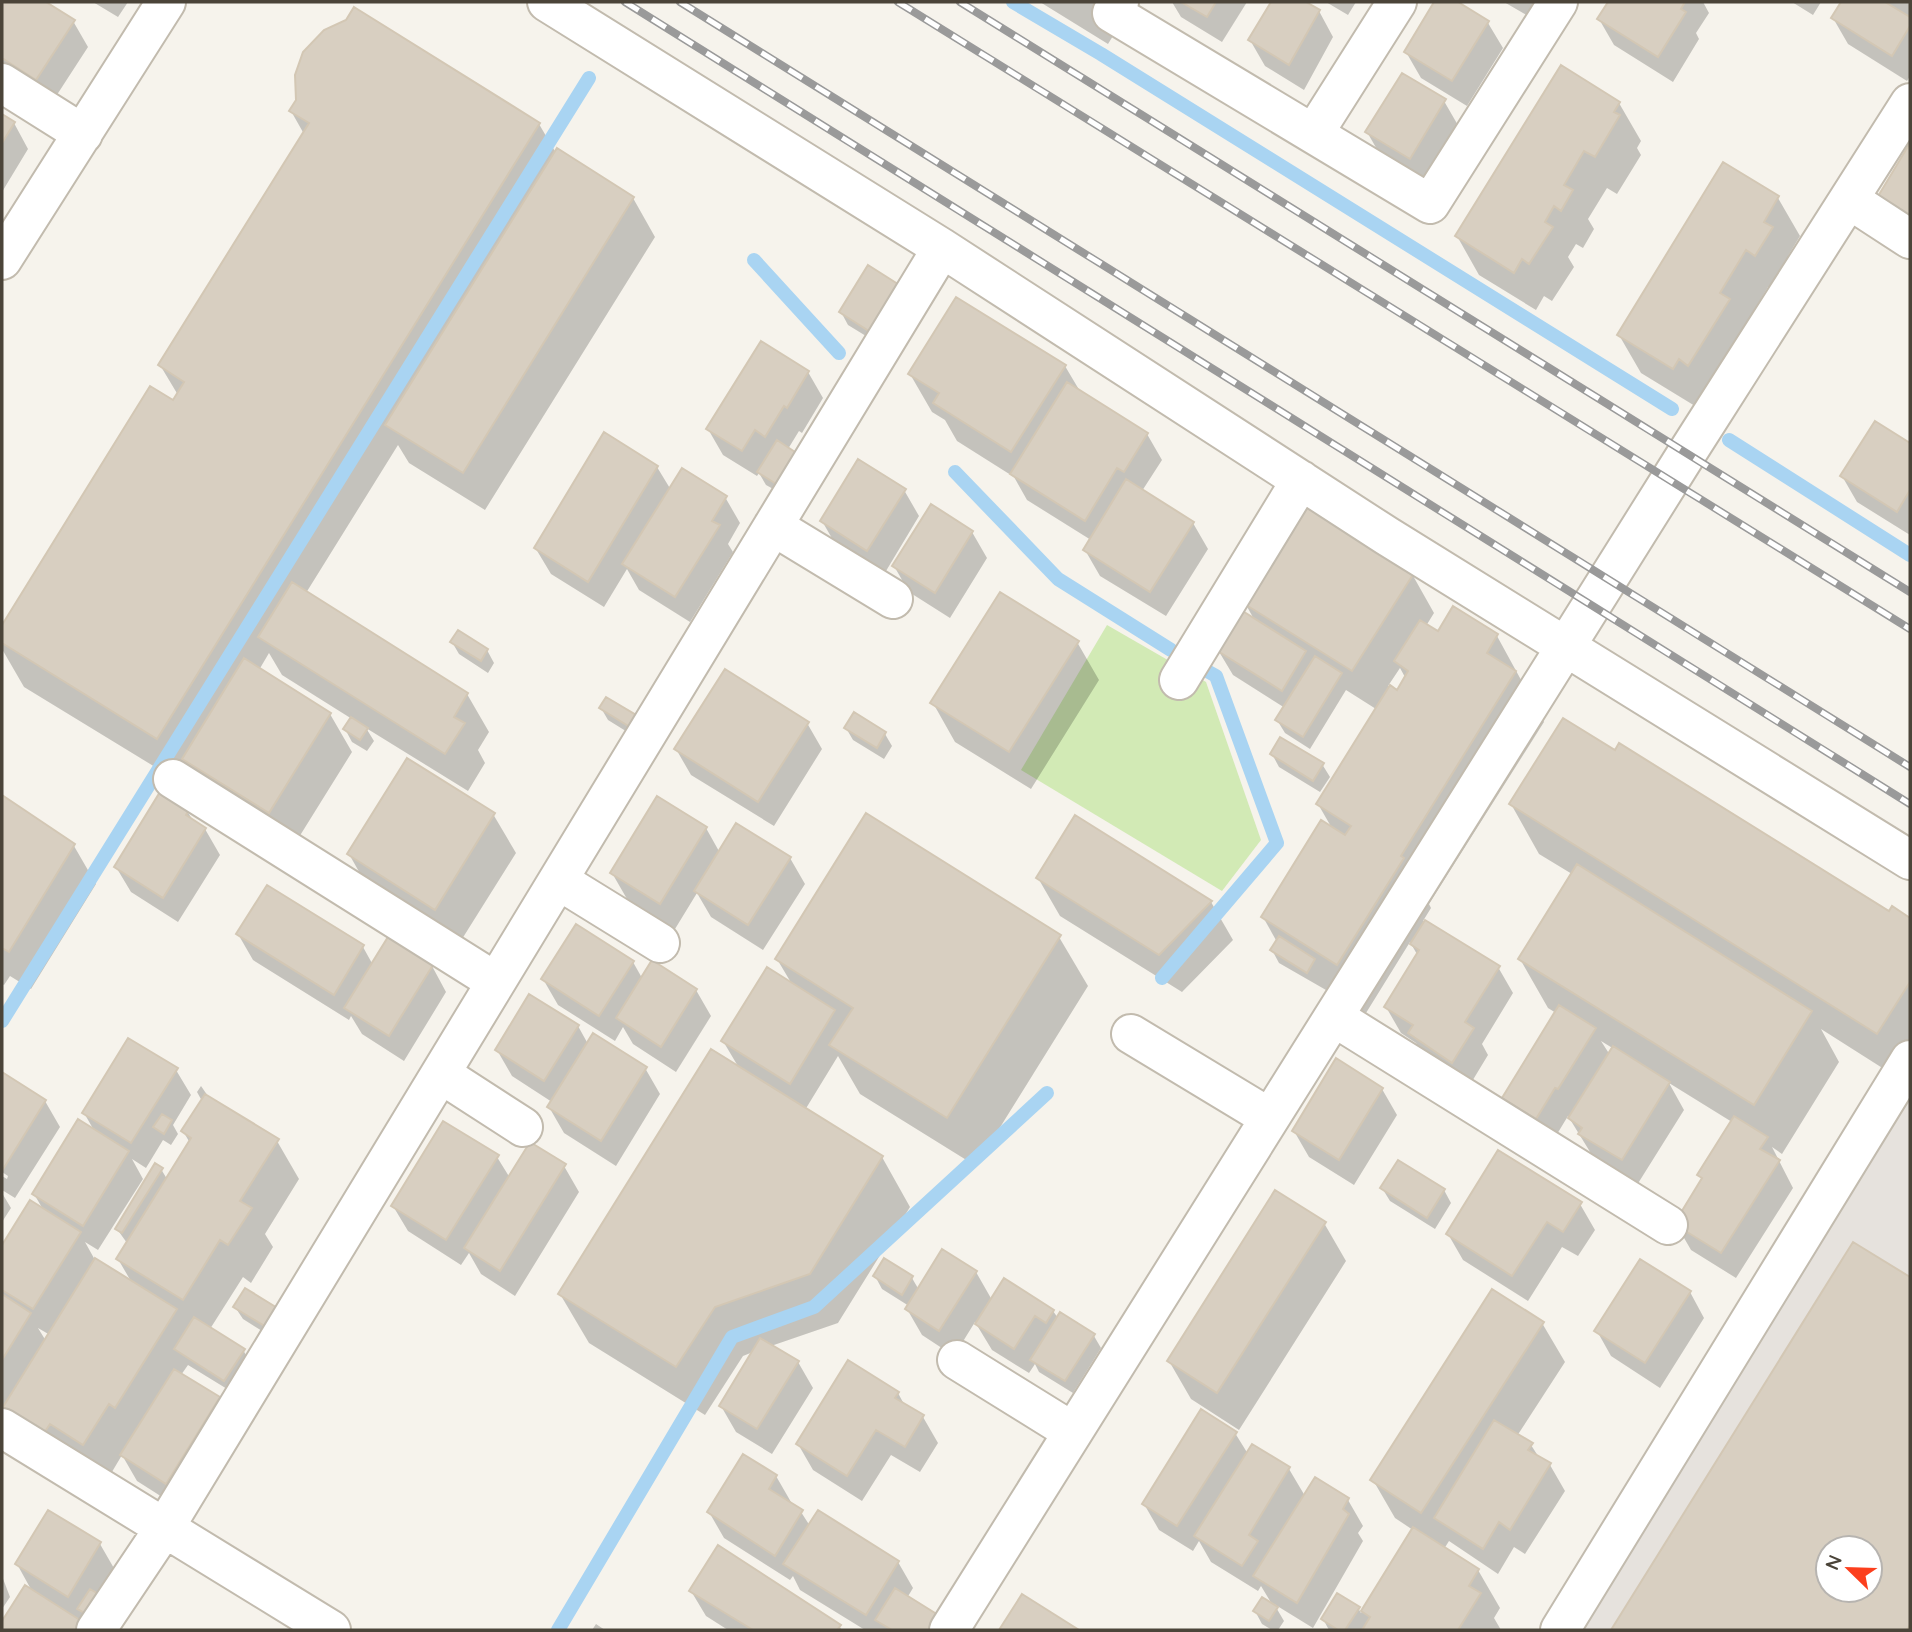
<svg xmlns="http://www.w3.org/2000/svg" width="1912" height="1632" font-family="Quicksand,sans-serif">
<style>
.industrial{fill:#e6e2dd;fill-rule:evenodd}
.green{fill:#d2eab5}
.shadow{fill:#0003;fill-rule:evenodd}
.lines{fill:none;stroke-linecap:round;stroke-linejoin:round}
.stream{stroke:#a9d4f2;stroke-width:14}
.building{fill:#d8cfc1;stroke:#d3c7b4;stroke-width:2;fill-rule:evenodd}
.street-casing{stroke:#c2bbae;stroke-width:42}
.street{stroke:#fff;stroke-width:38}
.rail-casing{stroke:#9a9a9a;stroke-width:8}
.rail{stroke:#fff;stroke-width:5;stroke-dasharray:16;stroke-linecap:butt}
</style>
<rect width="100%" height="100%" fill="#f6f3ec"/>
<!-- industrial -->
<path class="industrial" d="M1910,1094V1630H1579ZM1828,1548H1870V1590H1828Z"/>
<!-- green -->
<path class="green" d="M1107,625L1206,682L1261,840L1222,891L1021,770Z"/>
<!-- shadow -->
<path class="shadow" d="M2,2H43L73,21L88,47L51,104L2,73Z
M93,2H128L118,17Z
M1040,2H1134L1108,44Z
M1172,2H1247L1222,42L1181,17Z
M1273,2H1302L1319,11L1333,37L1304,90L1265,66L1250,40Z
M1326,2H1356L1348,15Z
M1436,2H1455L1488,23L1503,48L1467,106L1421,78L1406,52Z
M1504,2H1537L1528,16Z
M1610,2H1703L1709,13L1696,33L1699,39L1673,82L1614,45L1599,19Z
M1792,2H1821L1813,15Z
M1843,2H1910V76L1907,81L1848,44L1833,18Z
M1444,101L1459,127L1425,184L1382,158L1367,132Z
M1619,103L1641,141L1637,148L1641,155L1617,194L1607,188L1588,219L1594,229L1583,248L1576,244L1568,257L1574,267L1552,301L1544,296L1536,310L1479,275L1457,236Z
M291,111L539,124L556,153L557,151L633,198L655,237L485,510L409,463L398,445L306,593L467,694L489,732L478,750L485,763L468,791L366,728L374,741L367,751L352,742L345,729L352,719L282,675L269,653L259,670L330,714L352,752L291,850L24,687L2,649V628L151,388L174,402L178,395L160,365L304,134Z
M2,116L14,123L28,149L2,192Z
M1778,198L1800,236L1788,256L1794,266L1778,293L1768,287L1744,327L1750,338L1695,406L1641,373L1619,335Z
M868,268L879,344L848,325L841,312Z
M1065,366L1081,393L1147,434L1162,460L1142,491L1193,523L1208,549L1166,616L1100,576L1085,550L1091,540L1027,500L1014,477L957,441L945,420L932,412L910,374Z
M808,372L823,398L802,433L799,431L788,449L786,496L766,485L759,473L757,476L723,455L708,429Z
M1875,423L1910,445V535L1857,502L1842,476Z
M657,467L671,490L725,497L740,523L728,544L733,552L690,622L639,590L627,569L604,607L551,574L536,549Z
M904,490L919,516L883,576L837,547L822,521Z
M972,532L987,558L950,618L909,592L894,566Z
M1412,574L1434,613L1426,626L1438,633L1497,636L1544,722L1429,904L1431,908L1423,921L1498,967L1513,993L1482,1044L1488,1055L1468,1088L1425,1059L1416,1043L1401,1033L1386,1007L1418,956L1410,942L1366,1013L1279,963L1272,950L1277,942L1263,917L1333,830L1318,804L1376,709L1346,690L1310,749L1285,733L1277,720L1285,708L1233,675L1218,650L1255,621L1245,603ZM1400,668L1406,679L1398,692L1388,686Z
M452,642L487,650L494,663L488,673L459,654Z
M1077,642L1099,680L1031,789L955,742L933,703Z
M601,708L635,717L637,738L608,720Z
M807,723L822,749L774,826L691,775L676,749Z
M846,728L885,734L892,746L884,759L853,740Z
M1272,754L1322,764L1330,777L1320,792L1279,767Z
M2,797L74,846L96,884L31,989L10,976L4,985L2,984Z
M1511,804L1889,914L1892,909L1910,920V1076L1906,1083L1821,1029L1839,1062L1782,1154L1772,1147L1793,1188L1736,1278L1691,1250L1676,1224L1702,1181L1699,1175L1732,1122L1669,1083L1684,1110L1637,1185L1595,1160L1568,1116L1551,1144L1519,1124L1504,1098L1556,1013L1548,1008L1520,959L1572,874L1539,854ZM1601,1041L1614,1049L1610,1055Z
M187,811L194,822L205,829L220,855L178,922L131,892L116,867Z
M493,814L516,853L457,947L371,893L349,854Z
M1075,818L1211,902L1233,940L1182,992L1060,916L1038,878Z
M706,828L720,853L790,858L805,884L763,950L711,917L697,893L675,929L627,899L612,873Z
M238,934L363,947L373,965L432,966L446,992L404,1061L362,1034L351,1016L349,1020L253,960Z
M1059,937L1088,986L976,1166L860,1094L838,1056L805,1110L882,1157L910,1207L838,1323L771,1346L798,1362L813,1388L772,1454L736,1432L721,1406L753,1352L743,1356L705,1415L589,1343L560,1294L739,1068L723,1041L793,986L777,959Z
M633,962L642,978L696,990L711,1016L676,1072L633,1044L623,1027L615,1041L558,1005L543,979Z
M578,1026L588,1044L645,1068L660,1094L616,1166L564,1133L549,1107L552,1102L512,1076L497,1050Z
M176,1070L191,1095L173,1125L178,1134L171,1145L163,1140L146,1168L132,1159L143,1179L98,1250L85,1242L95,1260L132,1283L118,1259L127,1243L117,1229L161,1169L167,1179L190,1143L183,1131L202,1101L197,1092L201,1086L210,1099L277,1141L299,1179L265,1234L273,1247L251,1283L243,1277L210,1329L243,1350L251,1363L232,1392L188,1365L181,1375L219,1398L234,1424L181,1509L137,1481L122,1455L106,1482L27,1446L4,1406L2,1409V1249L31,1203L44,1211L34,1194L95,1132L84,1113ZM38,1328L50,1335L46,1341Z
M2,1074L45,1101L60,1127L15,1198L2,1190V1176L7,1179L8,1176L2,1172Z
M1382,1089L1397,1115L1354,1185L1309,1157L1294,1131Z
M497,1157L510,1178L564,1166L579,1192L515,1296L481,1274L469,1253L461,1265L408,1231L393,1206Z
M1382,1188L1444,1190L1451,1203L1435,1229L1390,1201Z
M2,1193L11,1208L2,1222Z
M1580,1204L1595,1230L1578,1256L1562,1247L1528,1301L1463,1260L1448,1234Z
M1324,1223L1346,1261L1239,1430L1191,1399L1169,1361Z
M1854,1244L1910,1279V1630H1613ZM1828,1548H1870V1590H1828Z
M976,1272L992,1300L1053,1311L1058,1318L1094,1336L1101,1348L1073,1393L1039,1372L1035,1364L1029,1373L992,1350L975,1322L954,1356L922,1335L907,1309L909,1306L882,1289L875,1276L912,1278L919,1290Z
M245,1290L275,1339L243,1319L235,1307Z
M1690,1292L1704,1318L1660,1388L1611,1356L1597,1331Z
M1542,1323L1565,1362L1517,1436L1531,1445L1540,1459L1550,1465L1565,1491L1525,1554L1514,1547L1498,1574L1449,1541L1444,1549L1478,1570L1500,1608L1494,1618L1501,1630H1329L1323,1619L1358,1608L1361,1613L1413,1530L1395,1518L1373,1480Z
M898,1393L905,1406L923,1417L938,1443L920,1472L891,1455L862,1501L813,1470L798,1444Z
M1235,1433L1248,1454L1253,1446L1289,1469L1305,1496L1348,1500L1363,1526L1358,1533L1363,1541L1313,1628L1274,1604L1284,1621L1278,1630H1272L1262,1624L1255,1611L1273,1606L1261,1586L1258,1591L1211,1562L1199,1541L1193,1551L1159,1530L1144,1504Z
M776,1476L791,1502L790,1504L801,1512L810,1526L898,1562L913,1588L907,1598L948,1630H865L800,1590L793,1576L790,1580L724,1538L709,1512Z
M49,1512L100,1544L115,1570L86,1630H2V1625L25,1588L33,1593L17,1564Z
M2,1576L10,1597L2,1609Z
M691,1591L839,1626L842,1630H728L706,1616Z
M596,1624L605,1630H592Z"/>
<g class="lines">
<!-- stream -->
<path class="stream" d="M1013,2L1101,54L1672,409
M754,260L839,353
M1729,440L1910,555
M955,472L1058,579L1171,650
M1162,978L1277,843L1216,676L1198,666
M2,1021L589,78
M558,1630L732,1337L814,1307L1047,1093"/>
</g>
<!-- building -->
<path class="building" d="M2,2H46L75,20L36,80L2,58Z
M1181,2H1216L1207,17Z
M1271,2H1306L1320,10L1289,65L1248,40Z
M1434,2H1458L1489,21L1452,81L1404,52Z
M1608,2H1685L1681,9L1686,12L1658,57L1597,19Z
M1841,2H1885L1910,17V26L1892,56L1831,18Z
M354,7L540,123L157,739L2,643V625L150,386L173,400L184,382L158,365L309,123L289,111L296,100L295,75L303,52L324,30L346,20Z
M1561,65L1620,102L1614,112L1620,115L1595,157L1584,151L1564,185L1573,190L1561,211L1554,206L1545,222L1553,227L1529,264L1522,259L1514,273L1455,236Z
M1402,73L1446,99L1410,159L1365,132Z
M2,114L15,122L2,143Z
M1910,143V219L1877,198Z
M557,148L634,197L463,473L385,425Z
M1723,162L1779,196L1764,222L1773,227L1755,256L1746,250L1720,293L1730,299L1688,366L1679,359L1673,369L1617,335Z
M868,265L901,286L872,333L839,312Z
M956,297L1066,365L1011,452L933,403L939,393L908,374Z
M761,341L809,371L787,408L784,406L765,437L755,430L742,451L706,429Z
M1067,382L1148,433L1124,472L1117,468L1085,521L1010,474Z
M1875,421L1910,443V490L1897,512L1840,476Z
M604,432L658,466L588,582L534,548Z
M777,440L798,454L778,485L757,472Z
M858,459L906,489L867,551L820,521Z
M682,468L727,496L712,521L720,525L675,597L622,564Z
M1126,479L1194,522L1150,592L1083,550Z
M931,504L973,531L935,593L892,566Z
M1304,505L1414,573L1352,671L1243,603Z
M292,582L468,693L454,717L465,723L445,754L258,637Z
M1000,592L1079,641L1009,752L930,703Z
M1453,606L1498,634L1487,653L1516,671L1401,856L1404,858L1337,965L1261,917L1321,820L1345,835L1351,826L1316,804L1390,685L1397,690L1408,671L1394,661L1420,620L1438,631Z
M1241,610L1306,651L1282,691L1216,650Z
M458,630L488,649L481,661L450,642Z
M1315,656L1342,673L1303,737L1275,720Z
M244,658L331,713L269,813L182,759Z
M725,669L809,722L758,802L674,749Z
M606,697L636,715L630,727L599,708Z
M854,712L886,732L877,748L844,728Z
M351,717L368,728L360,740L343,729Z
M1563,718L1615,750L1619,743L1889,911L1892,906L1910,918V982L1877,1034L1509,804Z
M1280,737L1324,763L1313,781L1270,754Z
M407,758L495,813L435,910L347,854Z
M160,792L189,810L186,815L206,828L163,898L114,867Z
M2,795L75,844L9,952L2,948Z
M657,796L707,827L660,904L610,873Z
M866,813L1061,935L947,1118L829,1045L853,1008L775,959Z
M1075,815L1212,901L1159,955L1036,878Z
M736,823L791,857L748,925L694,891Z
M1577,864L1812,1011L1754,1105L1518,959Z
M267,885L364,945L334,995L236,934Z
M1425,920L1500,966L1465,1022L1474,1028L1452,1063L1408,1033L1413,1025L1384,1007L1419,950L1410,944Z
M576,924L634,961L599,1016L541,979Z
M1279,936L1315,959L1307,973L1270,950Z
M388,937L433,965L389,1036L344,1008Z
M652,960L697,989L661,1047L616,1018Z
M767,967L835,1010L790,1084L721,1041Z
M529,994L579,1025L544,1081L495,1050Z
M1559,1005L1596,1028L1558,1089L1555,1088L1536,1119L1502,1098Z
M593,1033L647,1067L601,1141L547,1107Z
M128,1038L178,1068L131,1143L82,1113Z
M1613,1046L1670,1082L1622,1160L1578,1134L1582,1128L1568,1118Z
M711,1049L883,1156L810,1274L715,1307L676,1367L558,1294Z
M1336,1058L1383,1088L1339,1160L1292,1131Z
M2,1072L46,1100L2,1171Z
M205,1094L279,1139L240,1201L252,1208L228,1245L220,1240L183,1300L116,1259L191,1138L181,1131Z
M162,1114L172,1120L164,1134L153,1127Z
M1734,1116L1768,1137L1760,1149L1780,1160L1721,1253L1674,1224L1702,1178L1697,1175Z
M78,1119L129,1151L83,1226L32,1194Z
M443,1121L499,1155L446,1240L391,1206Z
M530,1142L566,1164L500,1271L464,1248Z
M1498,1150L1582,1202L1563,1232L1547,1222L1512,1276L1446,1234Z
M1398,1160L1445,1189L1427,1218L1380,1188Z
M155,1163L163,1168L122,1233L115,1229Z
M1275,1190L1326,1222L1217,1393L1167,1361Z
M30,1200L81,1232L33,1309L2,1290V1245Z
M1853,1242L1910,1277V1625L1907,1630H1611ZM1828,1548H1870V1590H1828Z
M942,1249L977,1271L939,1331L905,1309Z
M95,1258L177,1309L115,1408L109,1404L83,1445L50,1424L44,1433L3,1407Z
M884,1258L913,1276L902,1295L873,1276Z
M1640,1259L1691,1291L1645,1363L1594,1331Z
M1004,1278L1054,1310L1046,1323L1035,1316L1014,1349L975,1324Z
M245,1288L279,1309L268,1328L233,1307Z
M1492,1289L1544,1322L1421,1513L1370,1480Z
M2,1294L31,1313L2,1360Z
M1060,1312L1095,1334L1065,1381L1030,1360Z
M194,1317L245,1349L224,1381L174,1349Z
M760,1338L799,1361L757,1429L719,1406Z
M848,1360L899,1392L895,1398L924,1415L905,1447L876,1430L847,1476L796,1444Z
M174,1369L220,1397L166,1484L120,1455Z
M1201,1409L1237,1432L1177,1526L1142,1504Z
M1494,1420L1533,1443L1528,1450L1551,1463L1510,1530L1499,1522L1483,1549L1434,1518Z
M1252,1444L1290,1467L1249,1535L1258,1541L1242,1566L1194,1536Z
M743,1454L777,1475L769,1489L803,1510L775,1556L707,1512Z
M1315,1477L1349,1498L1343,1509L1349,1514L1297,1603L1253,1576Z
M48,1510L101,1542L68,1597L15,1564Z
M818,1510L899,1561L866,1615L783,1564Z
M1413,1527L1479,1569L1469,1586L1481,1593L1458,1630H1362L1370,1617L1361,1611Z
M718,1545L841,1625L837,1630H753L689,1591Z
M25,1585L83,1622L78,1630H2V1621Z
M895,1588L943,1618L935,1630H892L875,1620Z
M90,1589L100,1595L88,1615L77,1609Z
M1337,1593L1360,1607L1345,1630H1338L1321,1619Z
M1022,1594L1079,1630H999Z
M1262,1597L1278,1607L1269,1621L1253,1611Z"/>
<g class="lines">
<!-- street casing -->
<g class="street-casing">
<path id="street" d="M547,2L942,248L1387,536L1910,860
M1119,2L1112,13L1430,204L1558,2
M2,83L83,134
M1314,133L1397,2
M1850,200L1910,239
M2,260L166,2
M773,526L893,599
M1179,680L1301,480
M173,779L496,982
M558,880L660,943
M1334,1017L1668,1225
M1131,1034L1270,1118
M441,1074L523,1127
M957,1360L1073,1432
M2,1428L331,1630
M96,1630L165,1527L942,248
M949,1630L1687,453L1910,103
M1560,1630L1910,1060"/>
</g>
<!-- street -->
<use href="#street" class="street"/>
<!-- rail casing -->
<g class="rail-casing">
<path id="rail" d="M625,2L1910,804
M680,2L1910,767
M898,2L1910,629
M960,2L1910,592"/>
</g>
<!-- rail -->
<use href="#rail" class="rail"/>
</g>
<!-- border -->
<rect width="1912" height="1632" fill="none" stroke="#4b4439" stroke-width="7"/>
<!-- north arrow -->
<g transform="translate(1849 1569) rotate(293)"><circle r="33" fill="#ffffff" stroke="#b7b4b0" stroke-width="2"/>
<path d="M0-5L12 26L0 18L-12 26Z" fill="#fc3f1d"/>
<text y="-10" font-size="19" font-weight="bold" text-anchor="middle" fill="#4b4439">N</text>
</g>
</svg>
